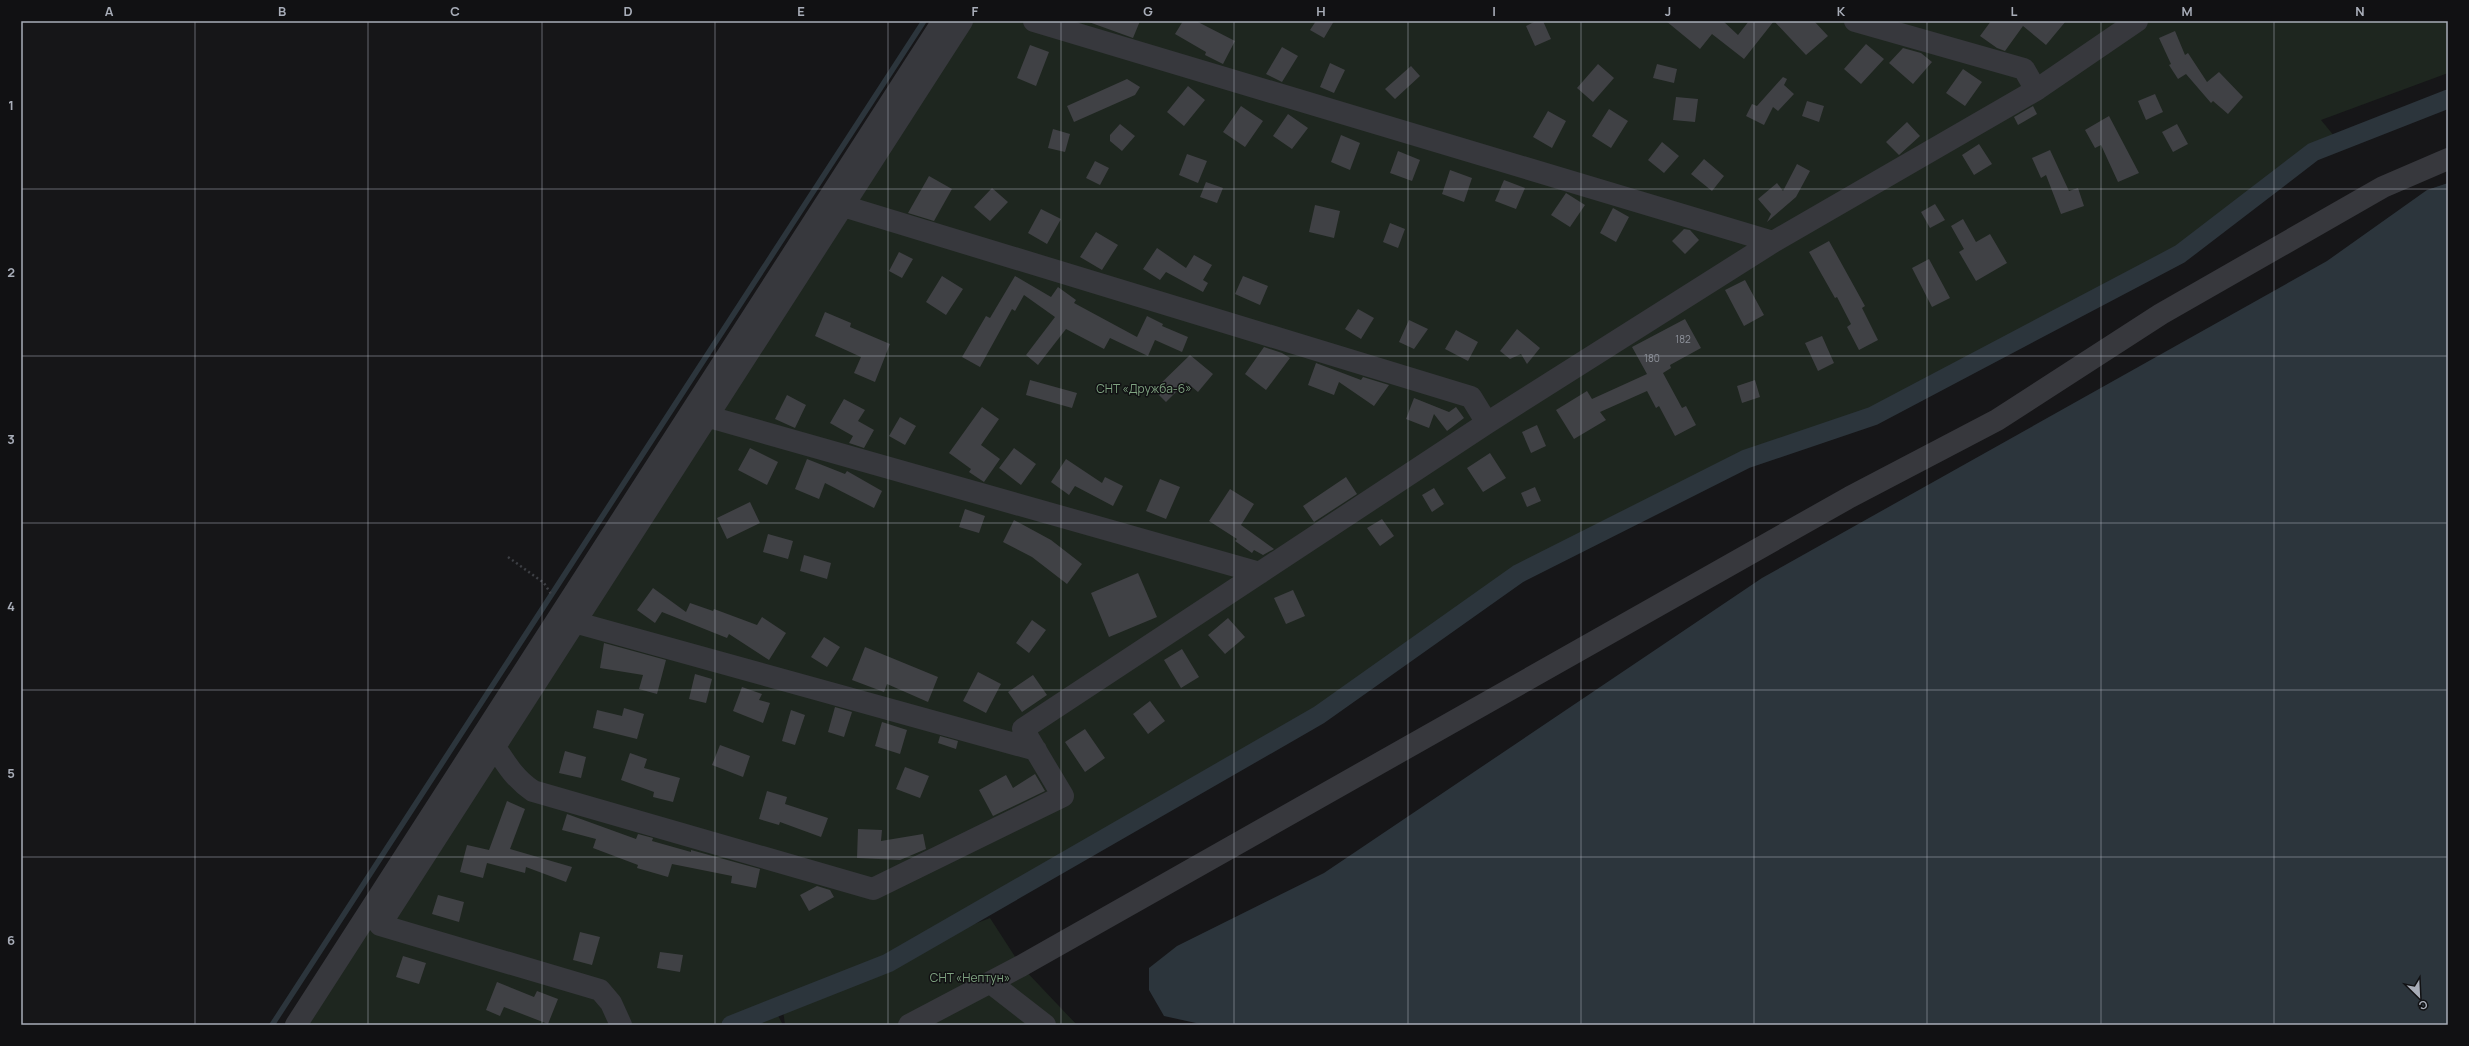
<svg xmlns="http://www.w3.org/2000/svg" width="2469" height="1046" font-family="Manrope,sans-serif">
<style>
.green{fill:#1e261f}
.water{fill:#2c353c}
.lines{fill:none;stroke-linecap:round;stroke-linejoin:round}
.stream{stroke:#2c353c;stroke-width:5.5}
.canal{stroke:#2c353c;stroke-width:19}
.building{fill:#404145}
.path{stroke:#3d3f44;stroke-width:2.5;stroke-dasharray:2 3;stroke-linecap:butt}
.minor{stroke:#37383d;stroke-width:22}
.grid{fill:none;stroke:#a8adb8;stroke-width:1;stroke-opacity:0.55}
.labels{text-anchor:middle;stroke-width:3;stroke-linejoin:round;paint-order:stroke}
.number-label{font-size:10px;fill:#8e929b}
.park-label{font-size:12px;fill:#7fa381;stroke:#111113}
.neatline{fill:none;stroke:#a8adb8;stroke-width:1.5}
.grid-label{font-size:13px;text-anchor:middle;font-weight:bold;fill:#a8adb8}
</style>
<rect width="100%" height="100%" fill="#161618"/>
<!-- green -->
<path class="green" d="M943,21H2448V73L2321,120L2339,142L2313,152L2180,254L1873,416L1746,459L1518,574L1319,715L888,963L774,1008L783,1025H296Z
M990,918L1021,966L1077,1025H785L783,1010L894,965L956,931Z"/>
<!-- water -->
<path class="water" d="M2448,183V1025H1205L1164,1016L1149,990V968L1177,946L1324,873L1762,578L2327,261L2427,190Z"/>
<g class="lines">
<!-- stream -->
<path class="stream" d="M272,1025L924,21"/>
<!-- canal -->
<path class="canal" d="M731,1025L888,963L1319,715L1518,574L1746,459L1873,416L2180,254L2313,152L2448,99"/>
</g>
<!-- building -->
<path class="building" d="M1086,21H1140L1133,38Z
M1183,21H1196L1235,41L1223,64L1205,55L1206,52L1175,34Z
M1316,21H1334L1324,38L1310,30Z
M1536,21H1543L1551,39L1535,46L1526,26Z
M1666,21H1723L1738,35L1749,21H1774L1744,59L1712,34L1700,49Z
M1774,21H1814L1828,36L1806,55Z
M1991,21H2066L2046,45L2023,26L2005,51L1997,48L1980,36Z
M2175,31L2185,55L2188,53L2207,82L2219,72L2243,97L2228,114L2213,101L2211,103L2186,74L2178,79L2169,65L2171,64L2159,38Z
M1866,44L1884,59L1861,84L1844,69Z
M1030,45L1049,52L1036,86L1017,78Z
M1282,47L1298,56L1282,82L1266,74Z
M1903,48L1921,53L1932,62L1913,84L1889,63Z
M1330,63L1345,70L1334,93L1320,87Z
M1598,64L1614,78L1593,102L1577,88Z
M1657,64L1677,69L1674,83L1653,78Z
M1411,66L1420,76L1395,99L1385,89Z
M1963,69L1982,82L1965,106L1946,93Z
M1783,77L1787,79L1784,85L1794,94L1778,111L1773,107L1764,125L1746,116L1752,104L1757,106Z
M1127,79L1140,87L1135,95L1074,122L1067,106Z
M1188,86L1205,100L1184,126L1167,112Z
M2155,94L2163,112L2146,120L2138,101Z
M1676,97L1698,99L1695,122L1673,120Z
M1807,101L1824,106L1819,122L1802,116Z
M1241,106L1263,121L1245,147L1223,132Z
M2033,106L2037,114L2018,125L2014,117Z
M1609,109L1628,121L1611,148L1592,136Z
M1548,111L1566,121L1552,148L1533,137Z
M1288,114L1308,128L1292,149L1273,136Z
M2109,116L2139,173L2118,182L2101,145L2095,148L2085,130Z
M1907,122L1920,136L1899,155L1886,142Z
M1120,124L1135,136L1122,151L1110,141V135Z
M2177,124L2188,144L2173,152L2162,132Z
M1053,129L1070,134L1065,152L1048,148Z
M1341,135L1360,143L1350,170L1331,162Z
M1662,142L1679,156L1664,173L1648,160Z
M1979,144L1992,164L1974,175L1962,155Z
M2050,150L2069,191L2078,188L2084,206L2061,214L2046,175L2041,178L2032,158Z
M1398,151L1420,160L1412,181L1390,173Z
M1187,154L1207,161L1198,183L1179,175Z
M1704,159L1724,176L1712,191L1691,174Z
M1095,161L1109,168L1100,185L1086,178Z
M1797,164L1810,171L1796,197L1767,222L1771,214L1758,199L1777,183L1783,191Z
M1450,170L1472,178L1464,202L1442,194Z
M929,176L952,189L934,221L908,213Z
M1504,180L1525,188L1516,209L1495,201Z
M1206,182L1223,188L1217,203L1200,197Z
M992,188L1008,202L990,221L974,207Z
M1566,193L1585,205L1570,227L1551,215Z
M1935,204L1945,220L1930,228L1921,212Z
M1315,205L1340,211L1334,238L1309,232Z
M1613,208L1629,217L1616,242L1600,233Z
M1041,209L1061,219L1047,244L1028,233Z
M1963,219L1976,242L1990,234L2007,263L1976,281L1959,252L1964,249L1951,226Z
M1390,223L1405,229L1398,248L1383,242Z
M1684,229L1690,230L1699,240L1685,254L1672,241Z
M1096,232L1118,245L1102,270L1080,257Z
M1829,241L1865,306L1862,308L1878,340L1859,350L1847,327L1851,324L1837,297L1835,298L1809,252Z
M1157,248L1186,268L1194,255L1212,265L1203,280L1208,283L1203,292L1166,272L1160,280L1143,269Z
M899,252L913,259L902,278L889,271Z
M1929,259L1950,298L1932,307L1912,268Z
M942,276L963,289L946,315L926,302Z
M1015,276L1051,297L1058,287L1076,300L1074,303L1137,337L1147,316L1163,324L1162,326L1188,337L1182,352L1155,340L1148,356L1110,338L1104,349L1066,329L1038,365L1026,355L1055,317L1024,295L1015,311L1012,309L980,367L962,357L986,316L990,318Z
M1243,276L1268,286L1260,305L1235,294Z
M1745,280L1764,315L1744,326L1725,290Z
M1358,309L1374,318L1361,339L1345,329Z
M825,312L851,323L850,327L890,344L875,382L854,373L861,357L815,336Z
M1685,319L1701,348L1670,365L1671,368L1663,373L1682,408L1686,406L1696,425L1675,436L1659,406L1656,408L1647,391L1600,412L1606,420L1574,439L1556,410L1587,391L1592,399L1647,374L1632,347Z
M1409,320L1428,329L1414,349L1399,342Z
M1517,329L1540,348L1527,364L1521,354L1510,359L1500,351Z
M1456,330L1478,342L1468,361L1445,349Z
M1822,336L1834,363L1818,371L1805,343Z
M1264,347L1282,353L1290,358L1266,390L1245,374Z
M1190,355L1213,374L1198,392L1186,382L1166,402L1154,390Z
M1316,363L1361,380L1363,377L1389,385L1374,406L1339,382L1334,395L1308,385Z
M1030,380L1077,393L1072,408L1026,395Z
M1755,380L1760,397L1742,403L1737,386Z
M787,395L806,405L795,428L775,419Z
M1414,398L1449,412L1456,407L1464,418L1447,431L1434,414L1429,428L1406,419Z
M844,399L865,410L858,421L874,430L864,448L849,443L853,436L830,423Z
M982,407L999,419L981,445L1000,459L984,482L969,472L971,469L949,453Z
M900,417L916,426L905,445L889,436Z
M1537,425L1546,446L1531,453L1522,432Z
M750,448L778,462L767,485L738,470Z
M1014,448L1036,464L1021,485L999,468Z
M1490,453L1506,478L1483,492L1467,468Z
M807,459L845,474L847,471L882,491L874,508L825,483L819,499L795,489Z
M1066,459L1102,483L1105,477L1123,486L1113,506L1075,486L1069,495L1051,482Z
M1346,477L1357,494L1314,522L1303,506Z
M1160,479L1180,487L1166,519L1146,511Z
M1535,487L1541,501L1527,507L1521,493Z
M1434,488L1444,504L1432,512L1422,495Z
M1230,489L1254,504L1241,525L1274,549L1263,555L1254,550L1252,553L1235,541L1237,539L1209,521Z
M750,502L760,523L727,539L717,518Z
M965,509L985,516L979,533L959,527Z
M1382,519L1394,536L1380,546L1367,528Z
M1014,520L1051,540L1082,564L1067,584L1032,557L1003,542Z
M768,534L793,541L788,559L763,552Z
M804,555L831,563L827,579L800,571Z
M1138,573L1157,617L1109,637L1091,593Z
M653,588L686,612L690,603L713,611L714,609L757,625L762,617L786,633L769,660L729,634L727,638L662,612L655,623L637,610Z
M1293,590L1305,616L1286,624L1274,598Z
M1228,618L1245,637L1225,654L1208,635Z
M1032,620L1046,630L1029,653L1016,643Z
M824,637L840,647L827,667L811,657Z
M604,643L666,660L657,694L639,689L643,675L600,668Z
M865,647L938,677L928,702L887,684L884,692L852,680Z
M1182,649L1199,677L1181,688L1164,660Z
M978,672L1001,684L986,713L963,701Z
M695,674L712,679L706,703L689,699Z
M1033,675L1047,695L1022,712L1008,692Z
M742,687L762,694L759,700L770,703L763,723L733,711Z
M1150,701L1165,721L1148,734L1133,714Z
M835,707L852,712L844,737L828,732Z
M624,708L644,714L637,739L593,728L597,710L622,716Z
M791,710L805,715L795,745L782,741Z
M882,722L907,730L900,754L875,746Z
M1085,729L1105,758L1085,772L1065,742Z
M940,736L958,741L956,749L938,743Z
M720,745L750,756L743,777L712,765Z
M565,751L586,757L581,778L559,773Z
M630,753L647,759L644,768L680,778L673,802L653,797L654,792L621,780Z
M905,767L929,776L920,798L896,789Z
M1035,774L1045,791L993,816L979,790L1006,775L1013,788Z
M767,791L787,797L785,804L828,818L821,837L780,822L779,825L759,819Z
M507,801L525,809L510,849L572,867L566,882L526,867L525,873L487,863L483,878L460,872L467,845L489,850Z
M567,814L636,839L638,834L653,838L652,841L691,852V850L760,869L756,888L731,883L732,876L672,864L668,877L637,868L638,865L593,848L596,839L562,830Z
M858,829L882,830L881,841L923,834L926,849L900,860L857,858Z
M817,886L830,890L834,897L809,911L800,895Z
M438,895L464,902L459,922L432,914Z
M580,932L600,937L592,965L573,960Z
M660,952L683,955L680,972L657,968Z
M403,956L426,963L419,984L396,977Z
M497,982L534,997L537,991L558,999L548,1024L504,1007L500,1016L486,1010Z"/>
<g class="lines">
<!-- path -->
<path class="path" d="M508,557L544,583L551,594"/>
<!-- minor -->
<path class="minor" d="M1034,21L1773,242
M1855,21L2024,69L2036,90
M830,202L1471,397L1487,423
M695,413L1260,573
M563,619L1036,750
M495,747C506,764 515,779 533,791L873,889L1063,796L1023,729L1487,423L1773,242L2036,90L2137,21
M991,983L1045,1025
M296,1025L943,21
M621,1025L611,1003L600,990L380,925L962,21
M909,1025L1021,966L1850,497L1997,420L2161,314L2383,187L2448,159"/>
</g>
<!-- grid -->
<path class="grid" d="M195,21V1025M368,21V1025M542,21V1025M715,21V1025M888,21V1025M1061,21V1025M1234,21V1025M1408,21V1025M1581,21V1025M1754,21V1025M1927,21V1025M2101,21V1025M2274,21V1025M21,189H2448M21,356H2448M21,523H2448M21,690H2448M21,857H2448"/>
<g class="labels">
<!-- number labels -->
<g class="number-label">
<text x="1683" y="343">182</text>
<text x="1652" y="362">180</text>
</g>
<!-- park labels -->
<g class="park-label">
<text x="1144" y="393">СНТ «Дружба-6»</text>
<text x="970" y="982">СНТ «Нептун»</text>
</g>
</g>
<!-- border -->
<rect width="2469" height="1046" fill="none" stroke="#111113" stroke-width="44"/>
<!-- north arrow -->
<g transform="translate(2419 996) rotate(156)" stroke="#111113" stroke-width="3" paint-order="stroke">
<path d="M0-3L7 15L0 10L-7 15Z" fill="#a8adb8"/>
<text y="-6" font-size="11" font-weight="bold" text-anchor="middle" fill="#a8adb8">С</text>
</g>
<rect x="22" y="22" width="2425" height="1002" class="neatline"/>
<g class="grid-label">
<text x="109" y="16">A</text>
<text x="282" y="16">B</text>
<text x="455" y="16">C</text>
<text x="628" y="16">D</text>
<text x="801" y="16">E</text>
<text x="975" y="16">F</text>
<text x="1148" y="16">G</text>
<text x="1321" y="16">H</text>
<text x="1494" y="16">I</text>
<text x="1668" y="16">J</text>
<text x="1841" y="16">K</text>
<text x="2014" y="16">L</text>
<text x="2187" y="16">M</text>
<text x="2360" y="16">N</text>
<text x="11" y="110">1</text>
<text x="11" y="277">2</text>
<text x="11" y="444">3</text>
<text x="11" y="611">4</text>
<text x="11" y="778">5</text>
<text x="11" y="945">6</text>
</g>
</svg>
